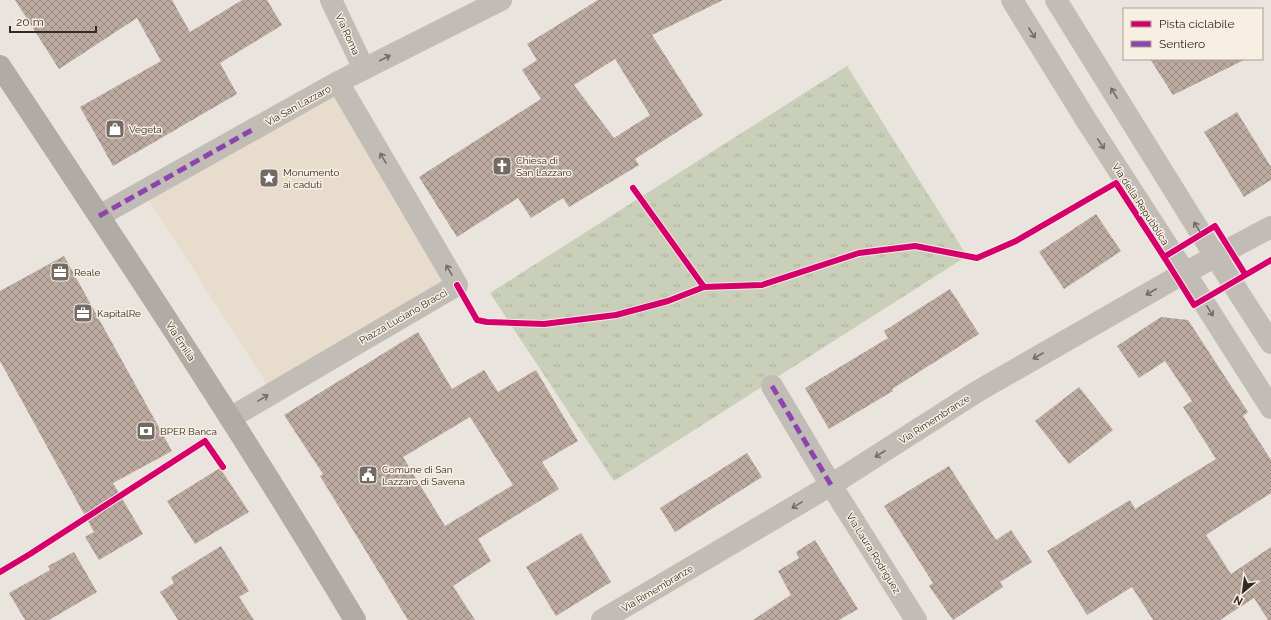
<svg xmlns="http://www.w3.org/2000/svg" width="1271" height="620" font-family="Raleway,sans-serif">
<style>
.grass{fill:url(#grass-tufts)}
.plaza{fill:#e8ddcc}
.building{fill:url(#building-cross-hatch);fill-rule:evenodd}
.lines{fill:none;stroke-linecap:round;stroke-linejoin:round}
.minor{stroke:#c2bcb6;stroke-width:22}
.major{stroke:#b1aba5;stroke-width:22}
.quiet{stroke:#8e44ad;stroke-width:5;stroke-dasharray:10 5;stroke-linecap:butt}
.cycleway-casing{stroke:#f8efe3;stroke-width:8}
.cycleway{stroke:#d6006c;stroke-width:6}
.oneway{stroke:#736c66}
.labels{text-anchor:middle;stroke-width:3;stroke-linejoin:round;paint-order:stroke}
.street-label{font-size:10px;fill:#322a25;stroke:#f8efe3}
.poi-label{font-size:10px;fill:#322a25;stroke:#f8efe3;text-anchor:start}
</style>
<defs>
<pattern id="grass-tufts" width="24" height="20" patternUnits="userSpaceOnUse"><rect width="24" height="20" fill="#c9cfb8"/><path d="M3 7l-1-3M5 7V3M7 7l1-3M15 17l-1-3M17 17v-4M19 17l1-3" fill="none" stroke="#adb29e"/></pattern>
<pattern id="building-cross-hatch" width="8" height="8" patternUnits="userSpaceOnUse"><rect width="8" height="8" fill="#bca99f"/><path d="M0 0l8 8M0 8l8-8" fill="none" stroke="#998a81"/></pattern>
</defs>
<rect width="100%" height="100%" fill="#e9e4dd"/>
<!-- grass -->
<path class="grass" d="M847,66L967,256L614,481L490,293Z"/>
<!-- plaza -->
<path class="plaza" d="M338,82L457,285L272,392L143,191Z"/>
<!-- building -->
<path class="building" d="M15,0H172L190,32L242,0H267L282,25L220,63L237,94L113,166L80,107L161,61L137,18L59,69Z
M598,0H723L652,35L703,115L635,159L639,165L569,207L563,198L531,218L518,198L457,237L419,177L541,99L522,70L537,60L527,44ZM615,59L650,115L614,138L574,85Z
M1150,59H1246L1173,95Z
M1237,112L1271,167V180L1244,197L1204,132Z
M1096,214L1121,251L1064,289L1039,252Z
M64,256L172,451L113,483L143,534L99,560L85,537L94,532L0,361V291Z
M950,289L979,334L892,389L893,391L829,429L805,388L888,338L884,331Z
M1161,317L1188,320L1248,412L1243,416L1271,460V493L1206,535L1231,574L1271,547V620H1268L1254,598L1220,620H1153L1132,587L1087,615L1047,551L1130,500L1135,509L1216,459L1183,407L1192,401L1165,361L1139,378L1117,346Z
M418,332L452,389L484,370L498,392L536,370L578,441L542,462L559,489L478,539L491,561L453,586L475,620H408L320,476L323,474L284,415ZM470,417L513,485L445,526L403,457Z
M1079,387L1113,430L1069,464L1035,421Z
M747,453L762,477L675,532L660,508Z
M949,466L996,540L1011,530L1032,562L1000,582L1003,587L953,620L929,586L933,583L884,506Z
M220,468L249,512L195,544L167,501Z
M581,533L611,582L556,616L526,567Z
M815,540L858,609L839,620H753L791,595L778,571L799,558L796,552Z
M221,546L249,591L239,597L254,620H178L160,592L174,583L171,577Z
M74,552L97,592L49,620H25L9,593L50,570L48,566Z"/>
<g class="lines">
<!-- minor -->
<path class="minor" d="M331,0L364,69
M1012,0L1088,123L1185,273L1271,408
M1056,0L1215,256L1271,343
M99,216L338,82L501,0
M772,386L831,485L916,620
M230,418L457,285L338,82
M602,620L831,485L978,391L1177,277L1271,227"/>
<!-- major -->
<path class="major" d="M0,66C121,249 243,432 355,620"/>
<!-- quiet -->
<path class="quiet" d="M99,216L252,130
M772,386L831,485"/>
<!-- cycleway casing -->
<g class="cycleway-casing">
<path id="cycleway" d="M633,188L704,287L762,285L859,253L915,246L977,258L1016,241L1116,183L1164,257
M1245,274L1215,226L1164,257L1194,305L1271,260
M457,285L477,320L487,322L544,324L616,315L668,301L704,287
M0,572L30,554L205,441L223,467"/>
</g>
<!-- cycleway -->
<use href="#cycleway" class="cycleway"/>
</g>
<!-- one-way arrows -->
<defs><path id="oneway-shaft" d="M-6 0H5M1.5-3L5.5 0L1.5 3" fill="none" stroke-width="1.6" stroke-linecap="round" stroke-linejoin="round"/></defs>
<g class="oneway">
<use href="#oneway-shaft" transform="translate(1032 33) rotate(58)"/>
<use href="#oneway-shaft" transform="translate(385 58) rotate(-27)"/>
<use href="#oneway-shaft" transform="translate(1114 93) rotate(-122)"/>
<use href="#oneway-shaft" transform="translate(1101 144) rotate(57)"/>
<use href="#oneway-shaft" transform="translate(383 158) rotate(-120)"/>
<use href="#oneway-shaft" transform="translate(1197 227) rotate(-122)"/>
<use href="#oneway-shaft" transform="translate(449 270) rotate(-120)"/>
<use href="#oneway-shaft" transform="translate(1151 292) rotate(150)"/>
<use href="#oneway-shaft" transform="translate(1210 311) rotate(58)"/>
<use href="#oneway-shaft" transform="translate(1038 356) rotate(150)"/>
<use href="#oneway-shaft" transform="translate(263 398) rotate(-31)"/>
<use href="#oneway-shaft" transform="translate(880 454) rotate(147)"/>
<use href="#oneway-shaft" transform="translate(797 505) rotate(149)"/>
</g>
<!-- icons -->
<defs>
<g id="shop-square" transform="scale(1)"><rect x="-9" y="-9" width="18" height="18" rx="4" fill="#726b65" stroke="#f8efe3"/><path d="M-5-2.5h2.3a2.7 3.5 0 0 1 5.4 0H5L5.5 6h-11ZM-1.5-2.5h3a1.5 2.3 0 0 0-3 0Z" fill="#fff"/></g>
<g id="church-square" transform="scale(1)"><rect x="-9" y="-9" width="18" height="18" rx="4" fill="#726b65" stroke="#f8efe3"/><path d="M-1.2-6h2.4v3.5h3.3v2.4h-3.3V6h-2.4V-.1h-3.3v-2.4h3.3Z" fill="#fff"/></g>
<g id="sight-square" transform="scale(1)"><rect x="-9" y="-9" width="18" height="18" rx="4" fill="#726b65" stroke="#f8efe3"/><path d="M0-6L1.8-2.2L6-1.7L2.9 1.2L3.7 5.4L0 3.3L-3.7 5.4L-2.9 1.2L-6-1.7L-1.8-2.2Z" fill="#fff"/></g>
<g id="office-square" transform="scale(1)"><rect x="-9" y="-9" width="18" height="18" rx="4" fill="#726b65" stroke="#f8efe3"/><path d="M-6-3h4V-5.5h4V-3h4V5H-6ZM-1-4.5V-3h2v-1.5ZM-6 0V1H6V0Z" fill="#fff"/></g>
<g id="bank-square" transform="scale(1)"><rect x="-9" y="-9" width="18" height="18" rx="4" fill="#726b65" stroke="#f8efe3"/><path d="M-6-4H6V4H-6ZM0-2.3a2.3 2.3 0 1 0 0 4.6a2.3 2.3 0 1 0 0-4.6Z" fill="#fff"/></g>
<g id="civic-square" transform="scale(1)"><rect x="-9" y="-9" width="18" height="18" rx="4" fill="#726b65" stroke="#f8efe3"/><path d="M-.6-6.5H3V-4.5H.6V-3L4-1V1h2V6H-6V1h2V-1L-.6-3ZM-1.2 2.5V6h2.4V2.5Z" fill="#fff"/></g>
</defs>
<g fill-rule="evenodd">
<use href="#shop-square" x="115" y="129"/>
<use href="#church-square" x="502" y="166"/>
<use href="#sight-square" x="269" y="178"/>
<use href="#office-square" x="60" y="272"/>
<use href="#office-square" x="83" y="313"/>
<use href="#bank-square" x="146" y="431"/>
<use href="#civic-square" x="368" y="475"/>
</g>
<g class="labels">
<!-- street labels -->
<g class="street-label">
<text transform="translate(348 34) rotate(65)" y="4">Via Roma</text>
<text transform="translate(298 105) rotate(-29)" y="4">Via San Lazzaro</text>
<text transform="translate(1141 204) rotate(57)" y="4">Via della Repubblica</text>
<text transform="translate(403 316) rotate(-30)" y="4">Piazza Luciano Bracci</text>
<text transform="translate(181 341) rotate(57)" y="4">Via Emilia</text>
<text transform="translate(934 419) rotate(-33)" y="4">Via Rimembranze</text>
<text transform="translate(874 553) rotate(58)" y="4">Via Laura Rodriguez</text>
<text transform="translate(657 588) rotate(-31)" y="4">Via Rimembranze</text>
</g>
<!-- poi labels -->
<g class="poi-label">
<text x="129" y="133">Vegeta</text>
<text x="516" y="164">Chiesa di<tspan x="516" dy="12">San Lazzaro</tspan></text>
<text x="283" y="176">Monumento<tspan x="283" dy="12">ai caduti</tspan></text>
<text x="74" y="276">Reale</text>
<text x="97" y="317">KapitalRe</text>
<text x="160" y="435">BPER Banca</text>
<text x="382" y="473">Comune di San<tspan x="382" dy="12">Lazzaro di Savena</tspan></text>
</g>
</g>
<!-- legend -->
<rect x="1123" y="8" width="140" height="52" fill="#f8efe3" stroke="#a9a097"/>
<rect x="1131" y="21" width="20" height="6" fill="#d6006c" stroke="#a9a097"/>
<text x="1159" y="28" font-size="12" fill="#322a25">Pista ciclabile</text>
<rect x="1131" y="41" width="20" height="6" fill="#8e44ad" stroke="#a9a097"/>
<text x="1159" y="48" font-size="12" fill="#322a25">Sentiero</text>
<!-- north arrow -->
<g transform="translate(1243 592) rotate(209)" stroke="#f8efe3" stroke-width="3" paint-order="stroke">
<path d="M0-3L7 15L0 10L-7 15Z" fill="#322a25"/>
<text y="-6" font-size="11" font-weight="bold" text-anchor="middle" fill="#322a25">N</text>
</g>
<!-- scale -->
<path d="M10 26v6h86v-6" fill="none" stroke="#322a25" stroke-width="2"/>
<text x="16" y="26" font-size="12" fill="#322a25" stroke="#f8efe3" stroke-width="3" paint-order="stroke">20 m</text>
</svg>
